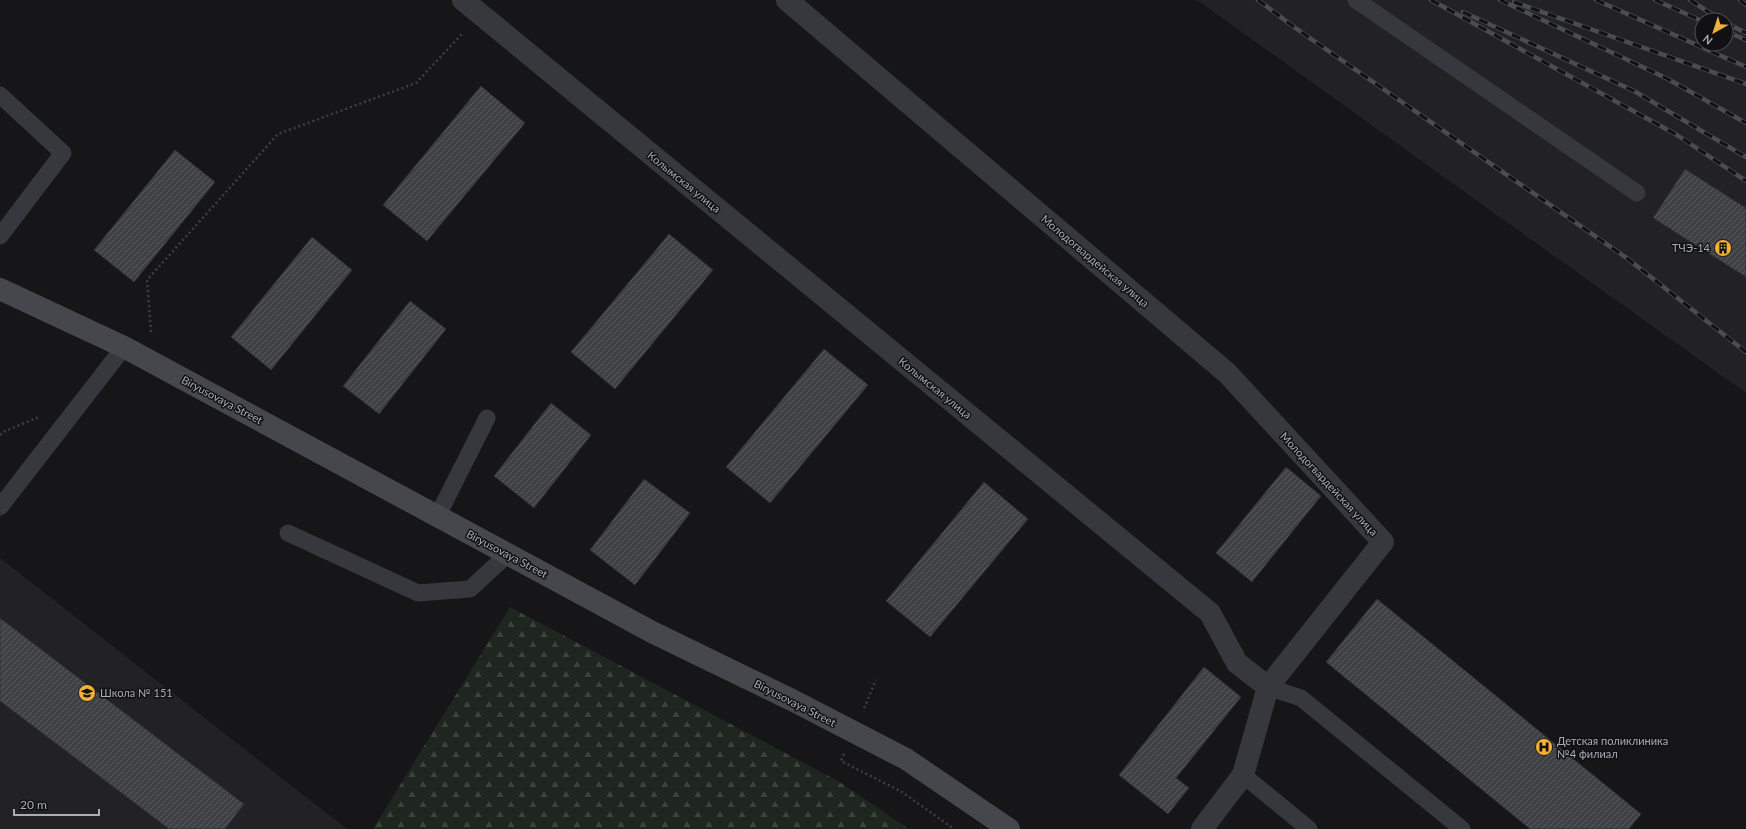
<svg xmlns="http://www.w3.org/2000/svg" width="1746" height="829" font-family="Lato,sans-serif">
<style>
.built{fill:#222225;fill-rule:evenodd}
.forest{fill:url(#forest-firs)}
.building{fill:url(#building-hatch);stroke:#303034}
.lines{fill:none;stroke-linecap:round;stroke-linejoin:round}
.path{stroke:#3d3f44;stroke-width:2.5;stroke-dasharray:2 3;stroke-linecap:butt}
.service{stroke:#37383d;stroke-width:17}
.minor{stroke:#37383d;stroke-width:22}
.secondary{stroke:#45474d;stroke-width:22}
.rail-casing{stroke:#4a4c52;stroke-width:4.5}
.rail{stroke:#111113;stroke-width:3;stroke-dasharray:9;stroke-linecap:butt}
.labels{text-anchor:middle;stroke-width:3;stroke-linejoin:round;paint-order:stroke}
.street-label{font-size:11px;fill:#a8adb8;stroke:#111113}
.poi-label{font-size:11px;fill:#a8adb8;stroke:#111113;text-anchor:start}
</style>
<defs>
<pattern id="forest-firs" width="22" height="20" patternUnits="userSpaceOnUse"><rect width="22" height="20" fill="#1e261f"/><path d="M5 1l3.5 6h-7zM16 11l3.5 6h-7z" fill="#3c433d"/></pattern>
<pattern id="building-hatch" width="6" height="6" patternUnits="userSpaceOnUse"><rect width="6" height="6" fill="#404145"/><path d="M-1 1l2-2M0 6l6-6M5 7l2-2" fill="none" stroke="#595a5e"/></pattern>
</defs>
<rect width="100%" height="100%" fill="#161618"/>
<!-- built -->
<path class="built" d="M1197,0H1746V393L1473,198ZM1702,20H1726V44H1702Z
M0,558L347,829H0Z"/>
<!-- forest -->
<path class="forest" d="M510,607L838,781L909,829H373Z"/>
<!-- building -->
<path class="building" d="M481,86L525,123L427,241L383,205Z
M175,150L215,182L134,282L94,250Z
M1685,169L1746,208V277L1653,218Z
M669,234L713,270L615,389L571,352Z
M312,237L352,270L271,370L231,337Z
M410,301L446,329L379,414L343,386Z
M824,349L868,385L770,503L726,467Z
M551,403L591,435L534,508L494,476Z
M1286,467L1321,496L1252,582L1216,553Z
M644,479L690,513L635,585L590,550Z
M984,482L1028,519L930,637L886,601Z
M1377,599L1641,814L1629,829H1530L1326,662Z
M0,618L244,804L225,829H169L0,701Z
M1204,667L1241,697L1176,778L1189,788L1168,814L1119,775Z"/>
<g class="lines">
<!-- path -->
<path class="path" d="M151,332L147,280L278,134L416,83L463,33
M0,435L3,432L39,417
M864,708L876,680
M844,754L841,761L902,792L954,829"/>
<!-- service -->
<path class="service" d="M1356,0L1637,193
M0,95L63,153L0,236
M0,507L124,347
M437,517L487,418
M288,533L418,593L470,589L507,555
M1268,687L1301,698L1462,829
M1243,775L1309,829"/>
<!-- minor -->
<path class="minor" d="M463,0L1210,613L1237,663L1268,687L1243,775L1202,829
M787,0L1227,373L1383,542L1268,687"/>
<!-- secondary -->
<path class="secondary" d="M0,289L124,347L652,632L792,700L906,759L1009,829"/>
<!-- rail casing -->
<g class="rail-casing">
<path id="rail" d="M1258,0L1294,27L1628,259L1746,352
M1431,0L1677,135L1746,181
M1500,0L1666,78L1746,123
M1596,0L1746,67
M1655,0L1702,21
M1690,0L1721,20
M1740,0L1746,5
M1514,2L1746,84
M1463,12L1634,91L1746,157
M1726,23L1746,33
M1726,31L1746,40"/>
</g>
<!-- rail -->
<use href="#rail" class="rail"/>
</g>
<!-- icons -->
<defs>
<g id="building-disc" transform="scale(0.9)"><circle r="9.5" fill="#f2b134" stroke="#111113"/><path d="M-4-6H4V6H1V3H-1V6H-4ZM-2.5-4.3h1.7v1.8h-1.7ZM.8-4.3h1.7v1.8H.8ZM-2.5-1h1.7V.8h-1.7ZM.8-1h1.7V.8H.8Z" fill="#111"/></g>
<g id="school-disc" transform="scale(0.9)"><circle r="9.5" fill="#f2b134" stroke="#111113"/><path d="M0-5L7-2L0 1L-7-2ZM-4 1L0 2.5L4 1V4Q0 6-4 4Z" fill="#111"/></g>
<g id="hospital-disc" transform="scale(0.9)"><circle r="9.5" fill="#f2b134" stroke="#111113"/><path d="M-5-5h3v3.5h4V-5h3V5h-3V1.5h-4V5h-3Z" fill="#111"/></g>
</defs>
<g fill-rule="evenodd">
<use href="#building-disc" x="1723" y="248"/>
<use href="#school-disc" x="87" y="693"/>
<use href="#hospital-disc" x="1544" y="747"/>
</g>
<g class="labels">
<!-- street labels -->
<g class="street-label">
<text transform="translate(684 182) rotate(39)" y="4">Колымская улица</text>
<text transform="translate(1095 261) rotate(40)" y="4">Молодогвардейская улица</text>
<text transform="translate(935 388) rotate(39)" y="4">Колымская улица</text>
<text transform="translate(222 400) rotate(28)" y="4">Biryusovaya Street</text>
<text transform="translate(1329 484) rotate(47)" y="4">Молодогвардейская улица</text>
<text transform="translate(507 554) rotate(28)" y="4">Biryusovaya Street</text>
<text transform="translate(795 703) rotate(27)" y="4">Biryusovaya Street</text>
</g>
<!-- poi labels -->
<g class="poi-label">
<text x="1710" y="252" text-anchor="end">ТЧЭ-14</text>
<text x="100" y="697">Школа № 151</text>
<text x="1557" y="745">Детская поликлиника<tspan x="1557" dy="13">№4 филиал</tspan></text>
</g>
</g>
<!-- north arrow -->
<g transform="translate(1714 32) rotate(219)"><circle r="19" fill="#111113" stroke="#4d4f55"/>
<path d="M0-3L7 15L0 10L-7 15Z" fill="#f2b134"/>
<text y="-6" font-size="11" font-weight="bold" text-anchor="middle" fill="#a8adb8">N</text>
</g>
<!-- scale -->
<path d="M14 809v6h85v-6" fill="none" stroke="#a8adb8" stroke-width="2"/>
<text x="20" y="809" font-size="12" fill="#a8adb8" stroke="#111113" stroke-width="3" paint-order="stroke">20 m</text>
</svg>
